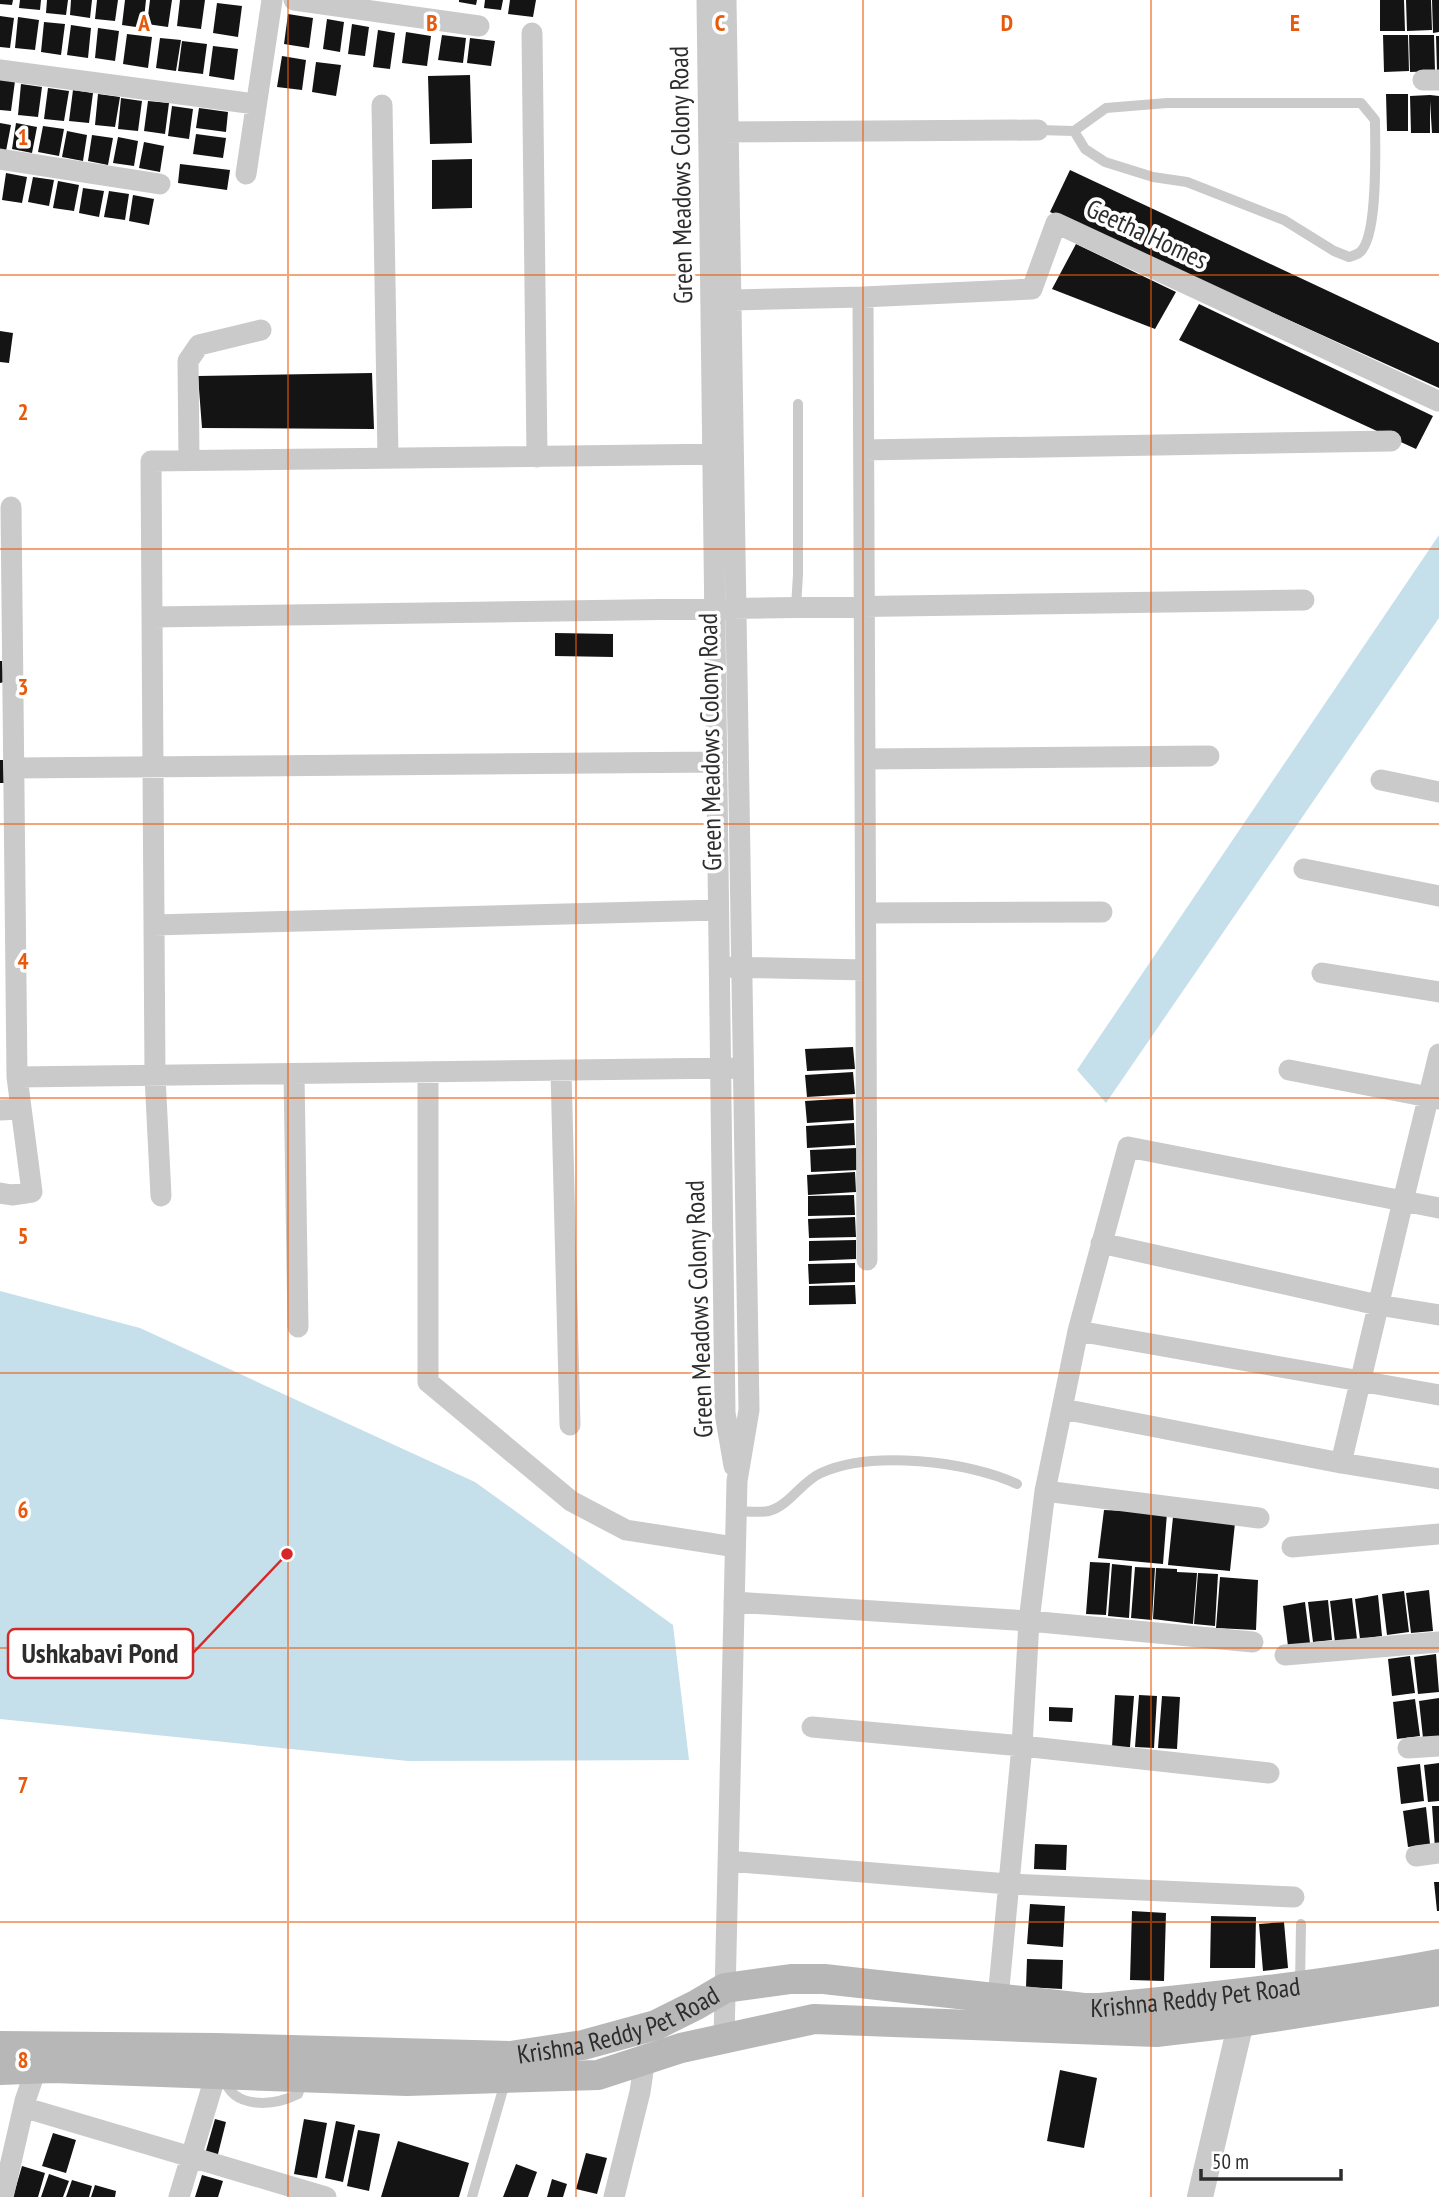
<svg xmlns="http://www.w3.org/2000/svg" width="1439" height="2197" font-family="'PT Sans Narrow',sans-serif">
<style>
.water{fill:#c6e0eb}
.building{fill:#141414}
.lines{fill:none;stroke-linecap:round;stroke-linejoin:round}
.service{stroke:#cacaca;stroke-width:10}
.minor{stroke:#cacaca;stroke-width:21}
.tertiary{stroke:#cacaca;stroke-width:26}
.secondary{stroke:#b7b7b7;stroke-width:30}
.grid{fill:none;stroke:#e8590c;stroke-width:2;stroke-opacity:0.55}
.labels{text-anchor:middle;stroke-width:7;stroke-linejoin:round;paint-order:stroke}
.street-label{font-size:26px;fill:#2d2d2d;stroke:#fff}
.grid-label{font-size:23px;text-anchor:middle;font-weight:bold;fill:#e8590c;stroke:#fff;stroke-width:7;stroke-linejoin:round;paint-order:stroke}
.leader{fill:none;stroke:#d62828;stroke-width:2.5}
.callout-dot{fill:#d62828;stroke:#fff;stroke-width:2.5}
.callout{fill:#fff;stroke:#d62828;stroke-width:2.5}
.callout-label{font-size:28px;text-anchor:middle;font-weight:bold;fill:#2d2d2d}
</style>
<rect width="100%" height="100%" fill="#fff"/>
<!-- water -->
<path class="water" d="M1439,535V618L1106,1103L1077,1070Z
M0,1291L140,1328L475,1482L673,1625L689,1760L408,1761L0,1719Z"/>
<!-- building -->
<path class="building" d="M0,0H13L12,5L0,4Z
M20,0H41L40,10L19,8Z
M47,0H68L66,15L46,13Z
M71,0H92L90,18L70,15Z
M97,0H118L115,21L95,19Z
M125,0H146L143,28L122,25Z
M150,0H172L168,27L147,24Z
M180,0H205L201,29L177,26Z
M459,0H477L476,5L459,2Z
M485,0H503L501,10L484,8Z
M510,0H536L533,17L508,14Z
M1380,0H1404L1405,31H1380Z
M1406,0H1431L1432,30L1407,31Z
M1432,0H1439V32L1433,33Z
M217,3L242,6L238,37L213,33Z
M288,14L313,18L309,48L284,44Z
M0,16L14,18L10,48L0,47Z
M18,17L39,20L35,50L15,48Z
M327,19L344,22L340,52L323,49Z
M44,22L65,24L61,55L41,52Z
M352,24L369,27L365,56L348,54Z
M71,25L91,28L88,58L67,55Z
M98,28L119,31L115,61L95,58Z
M378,30L395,33L390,69L373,67Z
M406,32L431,36L427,66L402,63Z
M127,34L152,37L148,68L123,64Z
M442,35L466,38L463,63L438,60Z
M1383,35H1408L1409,71L1384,72Z
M1409,35H1434L1435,71L1410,72Z
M1436,36H1439V71H1437Z
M160,38L181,40L176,71L156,68Z
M470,38L495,41L491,66L467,63Z
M182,41L207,44L203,74L178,71Z
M213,46L238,49L234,80L209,76Z
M282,56L306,60L302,90L277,87Z
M316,62L341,65L336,96L312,92Z
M470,75L472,143L430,144L428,76Z
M0,79L15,81L11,111L0,110Z
M21,84L42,87L38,117L18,115Z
M48,88L69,91L64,121L44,119Z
M73,90L93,93L89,123L69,121Z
M98,94L120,97L115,127L95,125Z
M1386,94H1408V131H1387Z
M1430,95L1439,96V133H1432L1430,101V133H1411L1410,96Z
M121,98L142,101L138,131L118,129Z
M148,101L169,103L165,134L144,131Z
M172,106L193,109L189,139L168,136Z
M199,108L228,112L226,132L196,128Z
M0,123L11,125L6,151L0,150Z
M16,123L37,127L32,153L12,149Z
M43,126L64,129L59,156L38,152Z
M67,131L87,135L83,161L62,157Z
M196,134L226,138L223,158L193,154Z
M92,135L113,138L108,165L88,161Z
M118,137L138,141L134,166L113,163Z
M144,142L164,146L160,172L139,168Z
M472,159V208L432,209V160Z
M180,164L230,170L227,190L178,183Z
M1070,170L1439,343V388L1050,212Z
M6,173L27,177L22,203L2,200Z
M33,177L54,180L49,206L28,202Z
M58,181L79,185L74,211L53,208Z
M83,188L104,191L99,217L79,213Z
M109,191L129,194L125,220L104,217Z
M133,195L154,199L149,225L129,221Z
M1076,244L1176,292L1155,329L1052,289Z
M1199,304L1433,416L1416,449L1179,340Z
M0,331L13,333L9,363L0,362Z
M372,373L374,429L202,428L198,376Z
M555,633L613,634V657L555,656Z
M0,661H2L4,682L0,683Z
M0,760H3L4,783H0Z
M853,1047L855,1069L807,1071L805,1049Z
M853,1072L855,1094L807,1097L805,1075Z
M853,1098L854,1120L807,1123L805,1101Z
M854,1123L855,1145L807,1148L806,1126Z
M857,1148L858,1170L811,1172L810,1150Z
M855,1172L856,1192L808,1195L807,1175Z
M854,1195L855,1215L808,1216V1196Z
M855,1217L856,1237L809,1238L808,1219Z
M856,1240V1259L809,1261V1241Z
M855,1263V1282L809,1284L808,1264Z
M855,1285L856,1304L809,1305V1286Z
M1104,1510L1167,1513L1163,1564L1098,1558Z
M1173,1517L1235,1523L1230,1571L1168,1565Z
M1090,1562L1110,1563L1106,1615L1086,1614Z
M1112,1564L1132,1566L1129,1618L1108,1616Z
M1135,1567L1155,1568L1152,1620L1131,1618Z
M1156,1568L1177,1569V1572L1197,1573L1193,1624L1153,1619Z
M1198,1573L1218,1574L1215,1626L1194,1624Z
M1220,1577L1258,1580L1256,1630L1216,1628Z
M1429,1590L1433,1631L1411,1633L1406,1593Z
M1404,1591L1409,1632L1387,1635L1382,1594Z
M1378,1595L1382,1636L1360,1639L1355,1599Z
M1352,1598L1357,1639L1335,1642L1330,1601Z
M1328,1600L1332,1640L1313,1642L1308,1602Z
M1305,1602L1310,1643L1288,1646L1283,1606Z
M1436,1654L1439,1692L1418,1694L1414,1657Z
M1410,1656L1415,1693L1392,1696L1388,1659Z
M1115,1695L1134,1696L1130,1747H1112Z
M1139,1695L1157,1696L1154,1748L1135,1747Z
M1162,1696L1180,1697L1177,1749L1158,1748Z
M1439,1698V1736L1423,1738L1419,1701Z
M1415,1699L1420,1736L1397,1739L1393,1702Z
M1049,1707L1073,1708L1072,1722L1049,1721Z
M1439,1763V1801L1428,1802L1424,1765Z
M1420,1764L1424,1801L1401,1804L1397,1767Z
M1432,1806H1439V1848H1435Z
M1426,1807L1430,1844L1408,1847L1403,1811Z
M1035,1844L1067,1845L1066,1870L1034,1869Z
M1434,1882H1439V1911H1437Z
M1030,1904L1065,1906L1063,1947L1027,1944Z
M1132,1911L1166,1913L1164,1981L1130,1980Z
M1211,1916L1256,1917L1255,1968H1210Z
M1284,1922L1288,1968L1263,1971L1259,1924Z
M1027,1959L1063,1960L1062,1989L1026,1987Z
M1060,2070L1097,2078L1084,2148L1047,2141Z
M215,2119L226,2122L217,2158L205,2154Z
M304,2119L327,2123L317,2178L294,2174Z
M336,2121L355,2125L343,2182L325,2178Z
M358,2130L380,2134L369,2191L347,2186Z
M53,2133L76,2140L66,2173L42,2166Z
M398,2141L469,2163L459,2197H381Z
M586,2153L607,2158L597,2194L576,2189Z
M516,2164L537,2172L528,2197H503Z
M22,2166L45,2173L38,2197H13Z
M49,2174L69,2181L63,2197H41Z
M202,2175L223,2181L218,2197H195Z
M552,2179L567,2184L563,2197H547Z
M72,2180L92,2186L89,2197H66Z
M95,2185L116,2191L115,2197H91Z"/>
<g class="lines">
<!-- service -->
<path class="service" d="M1038,130L1074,131L1106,108L1167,103H1361L1375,120C1375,145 1379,239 1359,253C1356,255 1352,256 1349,257L1334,251L1284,220L1187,182L1153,177L1105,162L1085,149L1074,131
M796,607L798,574V404
M736,1511C746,1511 759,1513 769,1511C789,1506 802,1481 821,1473C871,1450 968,1461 1017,1484
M1300,1984L1301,1924
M224,2078C233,2110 274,2106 298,2094L303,2080
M472,2197L506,2079"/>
<!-- minor -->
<path class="minor" d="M294,0L479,26
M707,0L725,1413L734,1466
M532,33L537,457
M0,70L255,104
M1423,80H1439
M382,105L388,458
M715,132L1038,130
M0,159L160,184
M246,174L272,0
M863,297L867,1260
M731,300L863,297L1032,289L1056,223L1438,401
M864,450L1391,441
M189,461L188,361L199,345L261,330
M152,617L1304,600
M865,759L1209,756
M14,768L717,762
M1381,780L1439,792
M1304,869L1439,896
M866,913L1102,912
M154,925L718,910
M728,967L866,970
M1322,973L1439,992
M1289,1070L1439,1099
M561,1071L570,1425
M428,1072V1382L571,1501L626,1530L735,1547
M294,1074L298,1327
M17,1077L733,1068
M0,1110L21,1109
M0,1193L12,1195L32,1192L17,1077L11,507
M161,1196L155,1076L151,461L726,454
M1101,1243L1378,1305L1439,1315
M1078,1331L1439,1395
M1063,1409L1341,1463L1439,1479
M1341,1463L1403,1201L1439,1208
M1045,1491L1259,1518
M1292,1547L1439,1534
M734,1602L1029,1621L1253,1642
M1285,1655L1439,1642
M812,1727L1022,1746L1269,1773
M1408,1748L1439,1746
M1416,1856L1439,1853
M728,1861L1008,1884L1294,1897
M998,1998L1022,1746L1029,1621L1045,1491L1078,1331L1128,1147L1403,1201L1439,1054
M724,2038L737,1481L749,1410L726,0
M36,2111L326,2197
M3,2197L25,2101L36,2069
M179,2197L216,2074
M614,2197L640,2092L645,2058"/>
<!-- tertiary -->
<path class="tertiary" d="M1200,2197L1241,2022"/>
<!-- secondary -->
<g class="secondary">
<path id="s1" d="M0,2046L216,2048L510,2056L583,2045L656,2025L696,2005L725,1988L791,1979H824L1084,2008H1100C1214,1997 1327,1985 1439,1964"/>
<path d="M0,2070L53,2068L407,2081L598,2075L681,2048L814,2019L1156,2032L1241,2022L1439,1991"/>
</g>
</g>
<!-- grid -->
<path class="grid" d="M288,0V2197M576,0V2197M863,0V2197M1151,0V2197M0,275H1439M0,549H1439M0,824H1439M0,1098H1439M0,1373H1439M0,1648H1439M0,1922H1439"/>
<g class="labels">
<!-- street labels -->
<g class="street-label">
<text transform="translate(681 175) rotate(-91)" y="9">Green Meadows Colony Road</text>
<text transform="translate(1147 234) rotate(25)" y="9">Geetha Homes</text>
<text transform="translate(710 742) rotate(-91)" y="9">Green Meadows Colony Road</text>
<text transform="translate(699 1309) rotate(-92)" y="9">Green Meadows Colony Road</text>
<text dy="9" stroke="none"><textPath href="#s1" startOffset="1211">Krishna Reddy Pet Road</textPath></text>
<text dy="9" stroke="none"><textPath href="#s1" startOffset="623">Krishna Reddy Pet Road</textPath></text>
</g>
</g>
<g class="grid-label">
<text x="144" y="31">A</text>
<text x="432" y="31">B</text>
<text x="720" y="31">C</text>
<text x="1007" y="31">D</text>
<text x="1295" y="31">E</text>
<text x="23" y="145">1</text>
<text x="23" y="420">2</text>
<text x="23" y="695">3</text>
<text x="23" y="969">4</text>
<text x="23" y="1244">5</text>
<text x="23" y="1518">6</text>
<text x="23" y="1793">7</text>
<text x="23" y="2068">8</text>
</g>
<!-- callouts -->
<path class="leader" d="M287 1554L193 1653"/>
<circle class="callout-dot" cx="287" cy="1554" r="7"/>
<rect class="callout" x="8" y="1629" width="185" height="49" rx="7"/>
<g class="callout-label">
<text x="100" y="1663">Ushkabavi Pond</text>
</g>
<!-- scale -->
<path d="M1201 2169v10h140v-10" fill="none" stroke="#2d2d2d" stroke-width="3.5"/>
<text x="1212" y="2169" font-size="21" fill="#2d2d2d" stroke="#ffffff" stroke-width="5" paint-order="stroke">50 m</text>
</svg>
